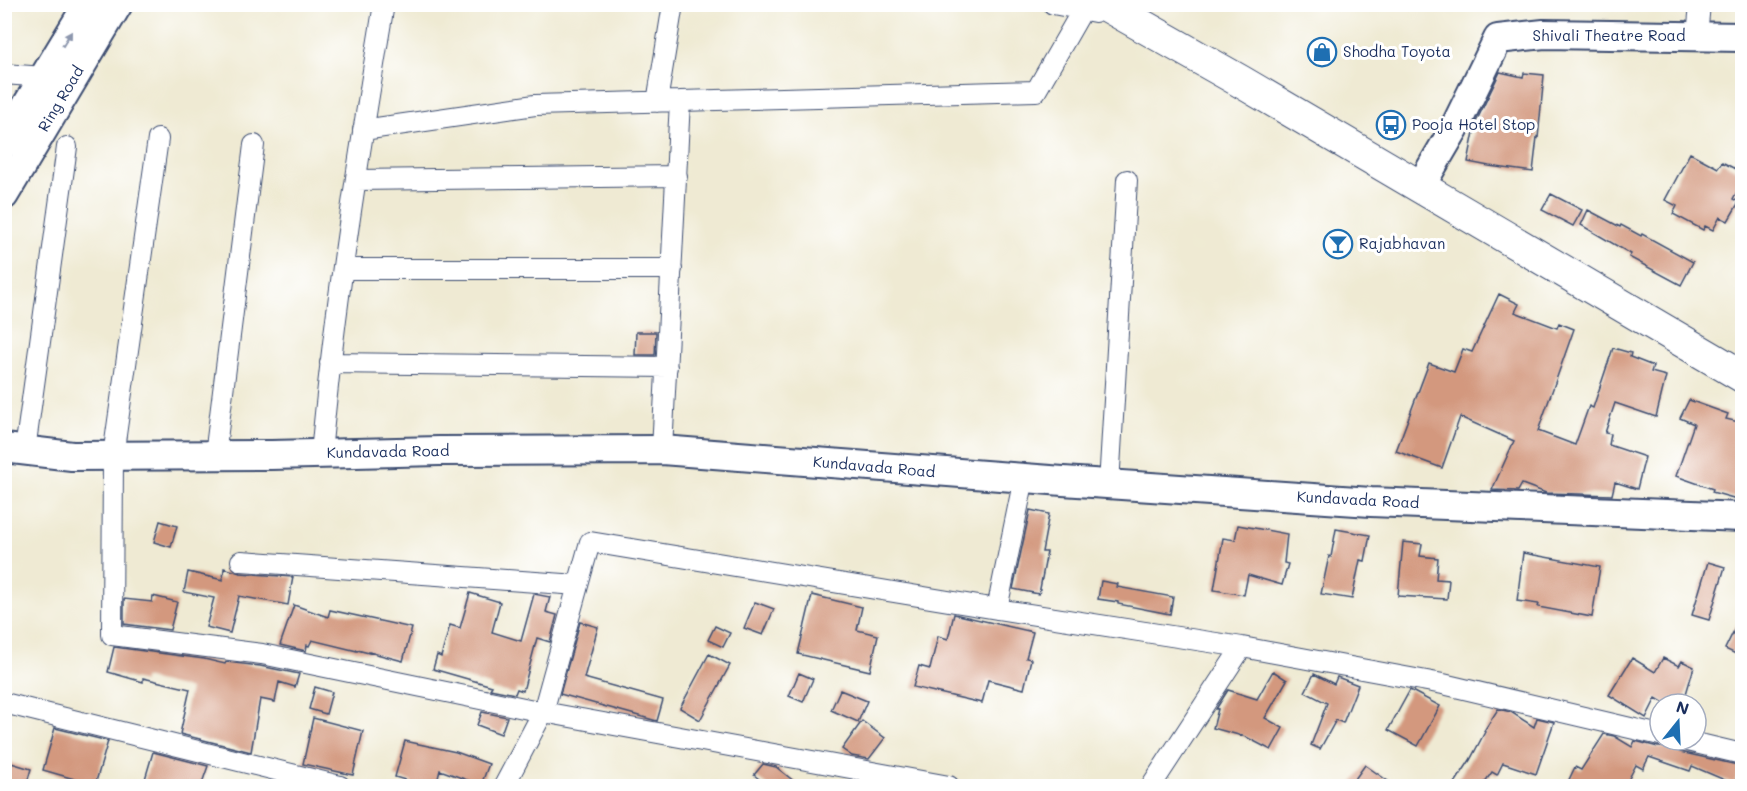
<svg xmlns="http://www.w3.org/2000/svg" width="1747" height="791" font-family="Mali,sans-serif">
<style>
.building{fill:#d3987e}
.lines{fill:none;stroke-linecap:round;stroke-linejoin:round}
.street-casing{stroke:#3b4b70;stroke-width:22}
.secondary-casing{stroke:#3b4b70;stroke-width:32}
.primary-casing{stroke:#3b4b70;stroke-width:34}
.street{stroke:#fff;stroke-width:20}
.secondary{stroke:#fff;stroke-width:28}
.primary{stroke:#fff;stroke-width:32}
.oneway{fill:#8d97ae}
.labels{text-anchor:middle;stroke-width:6;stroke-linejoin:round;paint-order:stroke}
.street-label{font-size:15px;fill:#1b2f5e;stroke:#fff}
.poi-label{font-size:15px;fill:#1b2f5e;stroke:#fff;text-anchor:start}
</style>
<rect width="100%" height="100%" fill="#fff"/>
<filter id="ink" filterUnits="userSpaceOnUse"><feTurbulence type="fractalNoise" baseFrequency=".0167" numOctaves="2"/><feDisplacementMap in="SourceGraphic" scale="12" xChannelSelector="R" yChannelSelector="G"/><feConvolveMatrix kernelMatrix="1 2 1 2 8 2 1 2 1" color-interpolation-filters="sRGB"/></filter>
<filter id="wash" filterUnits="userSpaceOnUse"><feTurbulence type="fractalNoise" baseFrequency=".008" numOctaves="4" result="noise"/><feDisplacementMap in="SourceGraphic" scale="24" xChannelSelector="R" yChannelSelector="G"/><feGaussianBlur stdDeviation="1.35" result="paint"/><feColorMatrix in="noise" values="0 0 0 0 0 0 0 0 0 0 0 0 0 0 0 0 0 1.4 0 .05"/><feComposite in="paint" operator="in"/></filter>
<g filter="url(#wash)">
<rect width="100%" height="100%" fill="#efead3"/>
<g id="blocks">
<!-- building -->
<path class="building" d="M1500,72L1523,77L1524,73L1544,75L1538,138L1537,137L1533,172L1489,166L1468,162L1476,122Z
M1690,153L1718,168L1722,162L1743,173V181L1733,199L1739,202L1728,221L1720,217L1713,230L1705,226L1703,230L1673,214L1677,206L1665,200Z
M1551,194L1582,210L1573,226L1542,210Z
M1588,210L1620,227L1621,225L1641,236L1642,234L1693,262L1681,285L1629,257L1631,254L1581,225Z
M1499,294L1519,304L1515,312L1557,328L1559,323L1574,329L1538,431L1575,445L1589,406L1593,408L1613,348L1631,353L1630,357L1653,366L1651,372L1666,376L1656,417L1615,403L1605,433L1611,434L1609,445L1645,457L1637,489L1615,482L1612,495L1546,493L1522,484L1518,491L1492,490L1514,441L1460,417L1442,468L1396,451L1429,363L1454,372L1463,349L1472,352Z
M636,332H656L655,355H635Z
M1689,400L1728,414L1726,419L1743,423V481L1737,499L1712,492L1713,489L1676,476L1694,424L1680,418Z
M1030,510L1049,514L1042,552H1047L1039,594L1013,589Z
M160,521L177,526L171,547L154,542Z
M1238,525L1287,534L1284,563L1288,564L1282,585L1248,575L1244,595L1214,590L1223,538L1235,540Z
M1336,529L1370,535L1365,561L1360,560L1352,599L1321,594L1329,556L1331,557Z
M1403,542L1422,544L1420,556L1438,558L1436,579L1449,580L1447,599L1398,596Z
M1523,553L1600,567L1592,617L1538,607L1539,604L1517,601Z
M1708,562L1725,567L1709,620L1692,615Z
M224,568L240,573L293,577L288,605L239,596L230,633L206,627L214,598L184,592L188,572L223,580Z
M1101,581L1118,584L1117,587L1173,597L1170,614L1118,604V602L1098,599Z
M470,593L500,602L492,632L521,641L534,594L550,597L546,612L557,615L550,642L537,638L523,691L517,689L515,694L490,689L492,686L433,669L437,655L441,657L450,625L460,628Z
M812,595L862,607L857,630L878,635L870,671L798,654Z
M153,596L177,602L170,630L124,624V599L152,602Z
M755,602L774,609L763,635L744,628Z
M294,605L328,617L330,610L412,628L403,661L369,652V653L357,650V651L312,640L309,646L307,645L306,651L280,645Z
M1743,612V646L1738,655L1725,649Z
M954,614L1033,632L1026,658L1031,659L1024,689L988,680L982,703L913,687L919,666L930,669L938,636L948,639Z
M580,622L598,627L584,678L663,700L657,721L560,694Z
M715,626L730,633L723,647L708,640Z
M114,647L204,659L225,664L226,662L260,666L299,674L295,687L279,682L275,702L260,699L251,752L180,734L190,689L143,678V682L108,672Z
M709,654L730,665L700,720L680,708Z
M1632,658L1655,672L1663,658L1679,666L1682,661L1694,667L1683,704H1666L1656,698L1646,718L1609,695Z
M1273,671L1287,680L1265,718L1283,728L1271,750L1246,737L1213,728L1218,709H1216L1228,690L1257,699Z
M799,673L813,679L803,702L789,696Z
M1314,674L1334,684L1337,677L1358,685L1343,723L1336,720L1320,749L1311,745L1327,703L1305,692Z
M315,687L332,692L326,714L309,709Z
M840,690L867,701L858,722L831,710Z
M1410,690L1440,706L1418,746L1388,730Z
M1498,709L1511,712L1534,727L1537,718L1554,722L1536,774L1503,763L1497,775L1492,772L1482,786H1453L1470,760L1485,732L1484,731Z
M482,712L507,717L501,734L477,725Z
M313,718L363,731L353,775L303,764Z
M862,721L885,738L869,759L852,756L842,749Z
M55,728L108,741L95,785L43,770Z
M1604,734L1614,736L1632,747L1635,741L1658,747H1663L1668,744L1680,752L1742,766L1734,784L1692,766L1690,771L1649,757L1643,769L1636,765L1625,786H1566L1575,767L1581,770Z
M405,741L456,752L489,764L481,785L440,770L436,786H411L412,782L395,777Z
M153,752L208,766L201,786H143Z
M8,762L31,769L26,786H4V775Z
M763,764L776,767L800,786H768L754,775Z
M1365,765L1395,786H1350Z"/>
</g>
</g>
<g filter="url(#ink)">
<use href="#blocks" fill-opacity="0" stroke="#3b4b70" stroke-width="1.5"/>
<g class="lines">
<!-- street casing -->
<g class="street-casing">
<path id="street" d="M1053,4L1095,12
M1697,36L1700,4
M4,74L44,77
M657,102L673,4
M363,130L535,105L1036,91L1083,9
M158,139L113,456L112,635L262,654L543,712L949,786
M356,180L677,176
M343,269H672
M330,363L667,367
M25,450L67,147
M662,450L680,101
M321,454C335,303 359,154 384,4
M215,455L254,145
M1109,485L1127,180
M241,561L578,585
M997,609L1024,478
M4,703L340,786
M1683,740L1742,754
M504,786L543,712L590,542L997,609L1242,647L1443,684L1660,735
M1151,786L1242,647"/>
</g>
<!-- secondary casing -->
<g class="secondary-casing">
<path id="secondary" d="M4,143L88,4
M1420,187L1454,129L1498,39L1544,34L1742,37
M4,195L118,4
M4,448L72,456L271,455L439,451L662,450L1063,481L1371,502L1742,517"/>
</g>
<!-- primary casing -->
<g class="primary-casing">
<path id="primary" d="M1104,4L1240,81L1742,376"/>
</g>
<!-- street -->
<use href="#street" class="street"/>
<!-- secondary -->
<use href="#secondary" class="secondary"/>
<!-- primary -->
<use href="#primary" class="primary"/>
</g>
<!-- one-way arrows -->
<defs><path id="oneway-solid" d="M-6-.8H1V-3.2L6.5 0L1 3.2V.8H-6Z" transform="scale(1.5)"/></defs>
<use class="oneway" href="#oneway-solid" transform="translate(67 39) rotate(-59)"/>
</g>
<!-- icons -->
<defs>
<g id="shop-ring" transform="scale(1.5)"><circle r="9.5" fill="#fff" stroke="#1f6fb2" stroke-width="1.5"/><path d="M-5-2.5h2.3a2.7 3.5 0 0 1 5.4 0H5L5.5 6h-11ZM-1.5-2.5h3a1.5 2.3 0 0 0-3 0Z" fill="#1f6fb2"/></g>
<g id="bus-ring" transform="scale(1.5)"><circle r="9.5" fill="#fff" stroke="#1f6fb2" stroke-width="1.5"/><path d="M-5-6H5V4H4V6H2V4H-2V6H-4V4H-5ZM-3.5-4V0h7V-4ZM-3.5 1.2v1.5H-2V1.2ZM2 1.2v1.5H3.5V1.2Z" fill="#1f6fb2"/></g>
<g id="bar-ring" transform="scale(1.5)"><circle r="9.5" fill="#fff" stroke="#1f6fb2" stroke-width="1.5"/><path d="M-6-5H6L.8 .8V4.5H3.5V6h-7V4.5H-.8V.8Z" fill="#1f6fb2"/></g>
</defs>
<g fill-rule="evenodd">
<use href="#shop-ring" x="1322" y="52"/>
<use href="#bus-ring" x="1391" y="125"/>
<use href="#bar-ring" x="1338" y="244"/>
</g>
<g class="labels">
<!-- street labels -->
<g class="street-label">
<text x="1609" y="41">Shivali Theatre Road</text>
<text transform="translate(61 99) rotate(-59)" y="5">Ring Road</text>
<text transform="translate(388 452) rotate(-1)" y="5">Kundavada Road</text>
<text transform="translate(874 467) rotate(5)" y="5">Kundavada Road</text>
<text transform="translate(1358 500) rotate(3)" y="5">Kundavada Road</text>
</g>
<!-- poi labels -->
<g class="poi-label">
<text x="1343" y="57">Shodha Toyota</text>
<text x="1412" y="130">Pooja Hotel Stop</text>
<text x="1359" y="249">Rajabhavan</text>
</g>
</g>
<!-- margin -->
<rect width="1747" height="791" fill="none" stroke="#fff" stroke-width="24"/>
<!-- north arrow -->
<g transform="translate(1678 722) rotate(18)"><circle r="28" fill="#ffffff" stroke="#a4acbf" stroke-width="1.5"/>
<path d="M0-4.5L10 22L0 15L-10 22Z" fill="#1f6fb2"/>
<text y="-9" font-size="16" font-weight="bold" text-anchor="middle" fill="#1b2f5e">N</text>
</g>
</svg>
